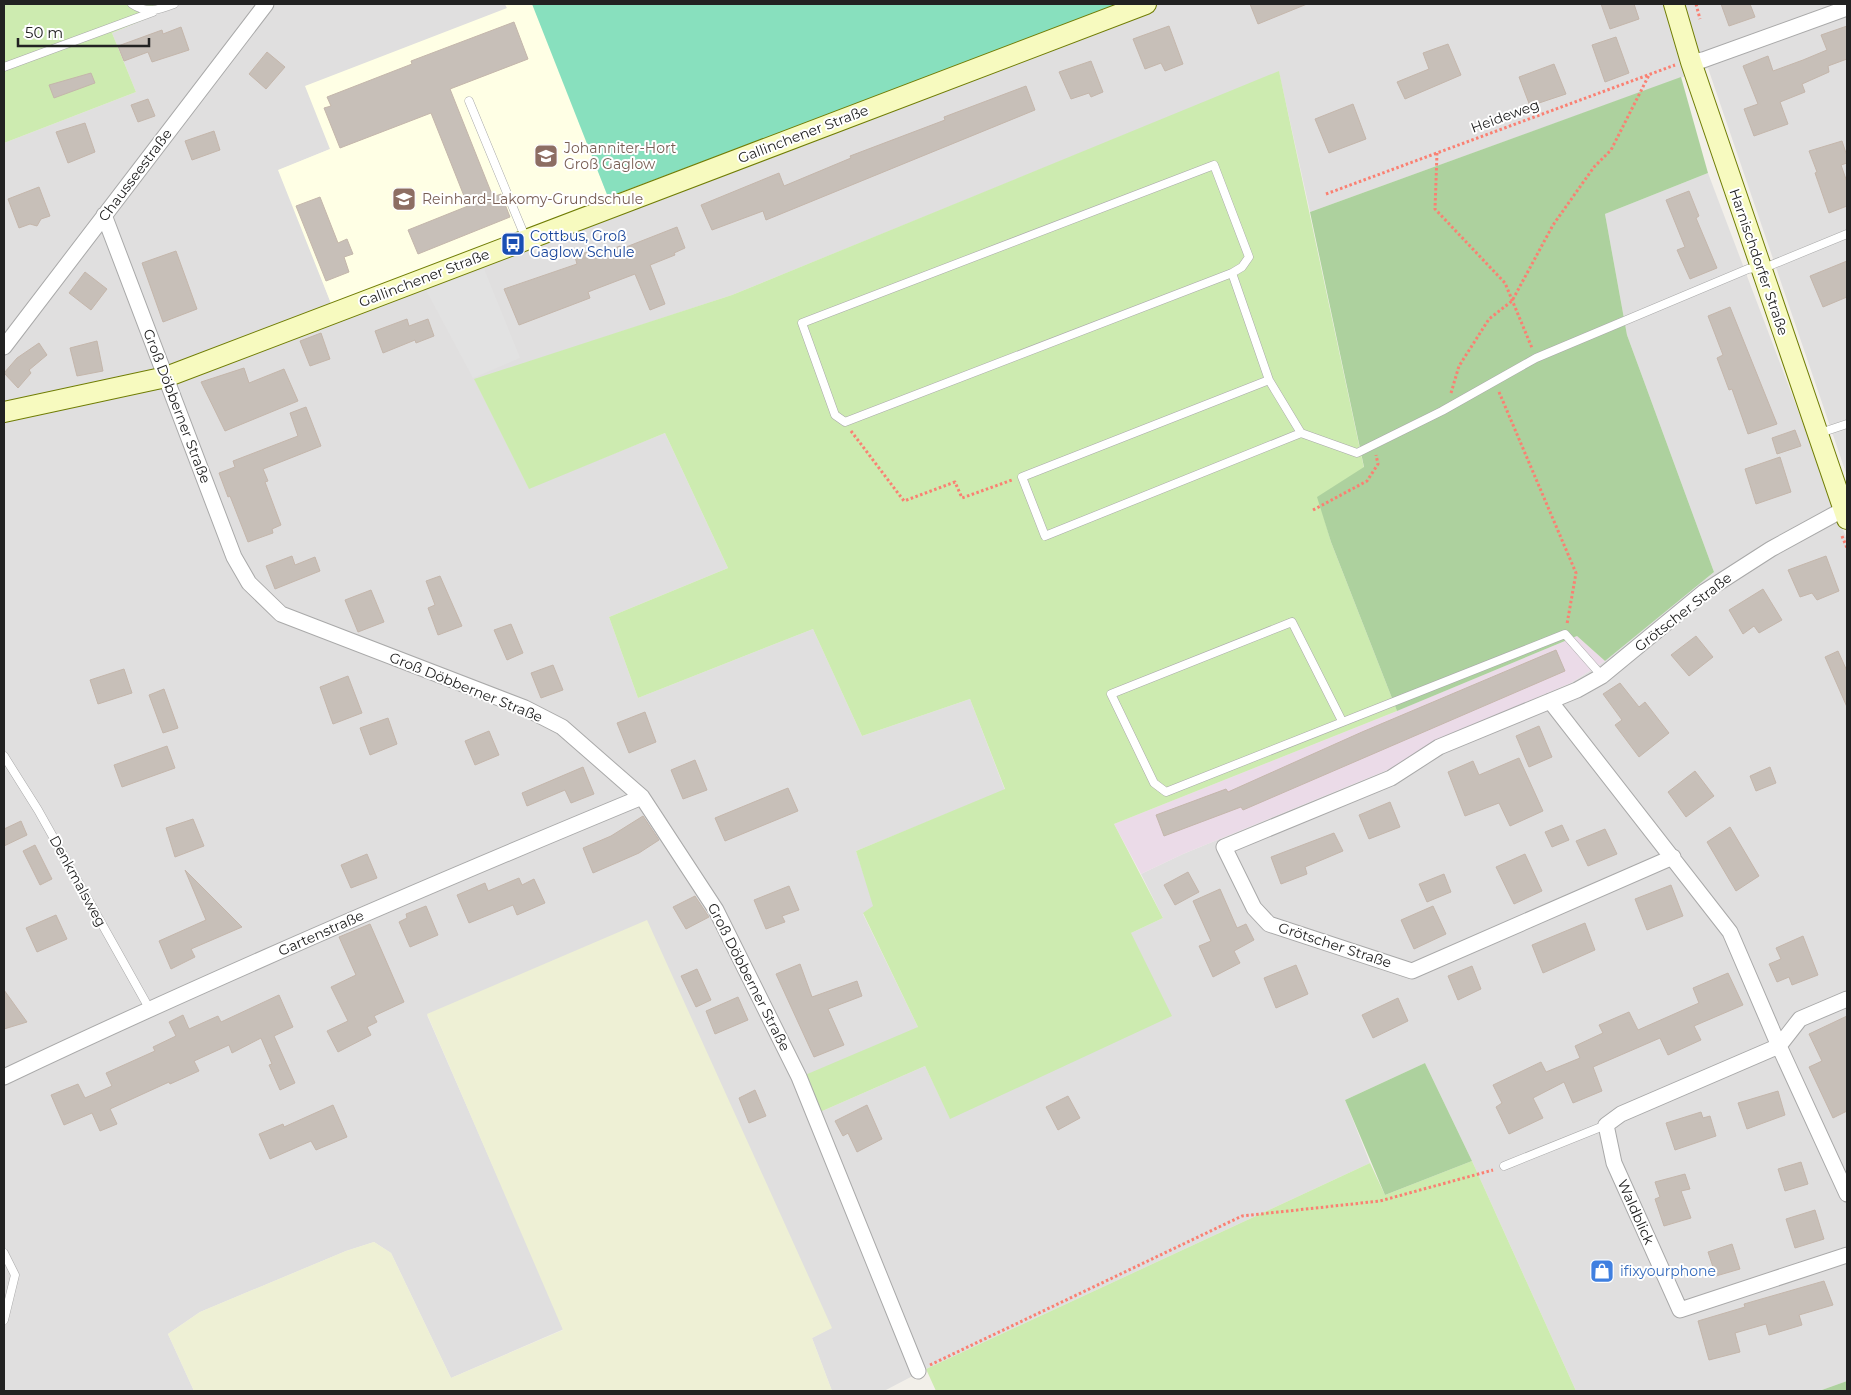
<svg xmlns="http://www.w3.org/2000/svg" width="1851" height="1395" font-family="Montserrat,sans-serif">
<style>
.residential{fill:#e0dfdf}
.industrial{fill:#ebdbe8}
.education{fill:#ffffe5}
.farmland{fill:#eef0d5}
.grass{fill:#cdebb0}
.forest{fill:#add19e}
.pitch{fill:#88e0be}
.parking{fill:#e2e2e2}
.building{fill:#c7bfb8;stroke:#c4b6ab}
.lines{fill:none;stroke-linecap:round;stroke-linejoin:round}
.lane-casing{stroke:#a9a9a9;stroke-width:9}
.street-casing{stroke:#a9a9a9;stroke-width:17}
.secondary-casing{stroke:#707d05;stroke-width:22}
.path{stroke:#fa8072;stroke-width:3;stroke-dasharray:2.5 2.5;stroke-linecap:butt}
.lane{stroke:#fff;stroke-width:8}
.street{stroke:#fff;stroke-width:15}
.secondary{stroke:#f7fabf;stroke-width:20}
.labels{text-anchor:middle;stroke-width:4;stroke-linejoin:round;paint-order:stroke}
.street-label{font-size:14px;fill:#222;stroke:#fff}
.education-label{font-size:14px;fill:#785e54;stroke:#fff;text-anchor:start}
.transit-label{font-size:14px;fill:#164399;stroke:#fff;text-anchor:start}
.shop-label{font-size:14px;fill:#366cbe;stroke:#fff;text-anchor:start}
</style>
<rect width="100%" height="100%" fill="#f2efe9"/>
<!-- residential -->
<path class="residential" d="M162,4H505L507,8L330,149L279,170L336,316L1160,4H1847V476L1708,68L1310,212L1279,72L732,295L475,380L529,488L665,433L728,568L609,617L638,698L813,629L862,736L970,699L1005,790L856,851L874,906L863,914L918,1027L820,1112L925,1066L950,1118L1131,933L1163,918L1141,874L1183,854L1390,769L1435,741L1571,683L1605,661L1714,572L1627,335L1605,214L1708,173L1847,540V1381L1819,1391H1576L1472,1161L1425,1063L1345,1100L1370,1163L926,1369L884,1391H832L812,1338L831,1328L427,1015L564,1329L451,1378L391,1253L374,1242L346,1251L200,1312L168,1334L194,1391H4V143L136,92L112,33L153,16Z"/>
<!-- industrial -->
<path class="industrial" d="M1577,636L1605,661L1571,683L1435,741L1390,769L1183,854L1141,874L1114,824L1397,711Z"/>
<!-- education -->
<path class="education" d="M505,4H533L608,197L332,306L278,170L330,149L305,86L507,8Z"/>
<!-- farmland -->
<path class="farmland" d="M647,920L832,1328L812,1338L832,1391H194L168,1334L200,1312L346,1251L374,1242L391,1253L451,1378L563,1330L427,1014Z"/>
<!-- grass -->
<path class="grass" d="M4,4H162L153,16L112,33L136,92L4,143Z
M1279,71L1364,468L1318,497L1331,542L1397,711L1114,824L1163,918L1131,933L1172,1016L950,1119L925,1066L820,1112L805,1075L918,1027L863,913L873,906L856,851L1005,789L970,699L862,736L813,629L638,698L609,617L728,568L665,433L529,489L474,379L732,295Z
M1472,1161L1576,1391H936L926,1369L1370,1163L1385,1195Z"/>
<!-- forest -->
<path class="forest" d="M1681,77L1708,173L1605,214L1627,335L1714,572L1605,661L1577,636L1397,711L1331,542L1317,497L1364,467L1310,212Z
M1425,1063L1472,1161L1385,1195L1345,1100Z
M1847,1381V1391H1819Z"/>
<!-- pitch -->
<path class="pitch" d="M532,4H1122L608,197Z"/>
<!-- parking -->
<path class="parking" d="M484,269L520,358L473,378L426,290Z"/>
<!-- building -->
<path class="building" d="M1250,4H1307L1258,24Z
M1601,4H1634L1639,19L1610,29Z
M1721,4H1750L1755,17L1729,26Z
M514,22L528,59L450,89L493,197L501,194L510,217L418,254L408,230L468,206L431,113L340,148L324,108L331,106L327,97L412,64L411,61Z
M1169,26L1183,64L1165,71L1161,63L1145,69L1133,39Z
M1847,26V59L1828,66L1829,72L1802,84L1805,92L1780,102L1788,124L1754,136L1744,109L1758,104L1743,66L1768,56L1773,71L1803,60L1827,50L1821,35Z
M181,27L189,50L152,62L148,52L124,61L118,46L162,30L163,34Z
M1616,37L1629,73L1605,82L1592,45Z
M1448,44L1461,75L1405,99L1397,82L1429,69L1423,53Z
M267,52L285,67L266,89L249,74Z
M1091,61L1103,92L1091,97L1089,93L1071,99L1059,72Z
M1554,64L1566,94L1530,106L1519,77Z
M91,73L95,83L54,98L49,85Z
M1026,86L1035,110L766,220L763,211L712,230L701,205L779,173L784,186L851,158L850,156L945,120L944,117Z
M148,99L155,116L138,122L131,105Z
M1353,104L1366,139L1329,153L1315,119Z
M85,123L95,152L68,163L56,132Z
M214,131L220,150L192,160L185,141Z
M1842,141L1847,156V163L1841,165L1847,182V206L1829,213L1815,173L1817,172L1809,151Z
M39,187L50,216L41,219L37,226L30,224L19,228L8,199Z
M1689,191L1699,216L1696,218L1717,268L1690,279L1677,250L1685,247L1666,200Z
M320,197L338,243L347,239L353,254L344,257L349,272L326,281L296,206Z
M677,227L685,248L674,253L675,255L650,265L665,304L650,310L635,274L588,292L590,298L519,325L504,289L577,264L575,257L589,251L591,257L620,246L621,249Z
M176,251L197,309L163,322L142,263Z
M1847,261V297L1823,307L1810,276Z
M85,272L107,289L91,310L69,293Z
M1730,307L1777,424L1748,434L1732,389L1729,390L1717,358L1723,355L1708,316Z
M407,319L409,326L428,319L434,336L416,343L415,340L383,353L375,331Z
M321,333L330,359L310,366L300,341Z
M97,341L103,371L77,376L70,348Z
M39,343L47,355L29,370L31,373L18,388L4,373L17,358Z
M244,368L249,383L284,369L298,401L225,431L201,382Z
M306,407L321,446L263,469L268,481L265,482L281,525L272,529L273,533L248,542L230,496L228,497L219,473L235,467L233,461L298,436L290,413Z
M1795,430L1801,446L1777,454L1772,438Z
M1780,457L1791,492L1756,504L1745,469Z
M292,556L295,565L315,557L320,571L275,589L266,566Z
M1826,556L1839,591L1817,600L1812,593L1800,597L1788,570Z
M440,576L462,626L438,635L428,608L435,605L426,581Z
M1763,589L1782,620L1759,633L1754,626L1743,634L1729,610Z
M371,590L384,622L358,632L345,600Z
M511,624L523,653L507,660L494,630Z
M1696,636L1713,657L1689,676L1671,655Z
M1556,650L1565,671L1243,810L1241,807L1164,836L1156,815L1226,789L1228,792L1362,732Z
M1838,651L1847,671V707L1825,657Z
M553,665L563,690L541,698L531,673Z
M124,669L132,693L98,704L90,680Z
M348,676L362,713L333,724L320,687Z
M1620,683L1639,707L1645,702L1669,733L1639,757L1615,725L1622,720L1603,694Z
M164,689L178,728L163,733L149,695Z
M645,712L656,742L629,753L617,723Z
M388,718L397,744L370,755L360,728Z
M1539,726L1552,757L1529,767L1516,736Z
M489,731L499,755L475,765L465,741Z
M167,746L175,768L122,787L114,765Z
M1519,758L1543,811L1510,826L1499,803L1465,816L1448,772L1473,761L1479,775Z
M695,760L707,790L683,799L671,770Z
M583,767L594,794L571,803L565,790L527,806L522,793Z
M1770,767L1776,783L1756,791L1750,776Z
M1695,771L1714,796L1686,817L1668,792Z
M788,788L798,811L725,841L715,818Z
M1390,802L1400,827L1369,839L1359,815Z
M643,816L659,840L639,853L593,873L583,848L611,836Z
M193,819L204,846L175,857L166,828Z
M21,821L27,835L4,846V829Z
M1562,825L1569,840L1552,847L1545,832Z
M1730,827L1759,876L1736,891L1707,842Z
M1605,829L1617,854L1588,866L1576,841Z
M1334,833L1343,851L1305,867L1307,874L1281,884L1271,857Z
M35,845L52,879L40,885L23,851Z
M367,854L377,878L351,888L341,865Z
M1525,854L1542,891L1514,904L1496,867Z
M185,870L242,927L191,949L195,957L171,969L159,941L206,920Z
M1188,872L1199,892L1175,905L1164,885Z
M1444,874L1451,892L1427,902L1419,884Z
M519,878L522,885L534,879L545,903L517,915L513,905L469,923L457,895L485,883L488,891Z
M1671,885L1683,916L1647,930L1635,899Z
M789,886L799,910L782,916L785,922L766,929L754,900Z
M1220,889L1237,928L1246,924L1254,940L1234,951L1240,963L1213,977L1199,946L1211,941L1193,901Z
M695,896L709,917L686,929L673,907Z
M426,906L438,935L410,947L399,922L407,918L406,914Z
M1433,906L1446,934L1414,949L1401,920Z
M56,915L67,939L37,952L26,928Z
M1585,923L1595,950L1543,973L1532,945Z
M370,924L404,1002L374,1016L377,1022L367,1027L371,1035L338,1052L327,1031L348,1021L331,987L356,975L339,937Z
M1803,936L1818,975L1792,985L1789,977L1777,982L1769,964L1781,959L1776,948Z
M800,964L812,997L857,981L862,996L828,1009L844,1045L814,1057L776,974Z
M1296,965L1308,994L1276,1008L1264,978Z
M1472,966L1481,989L1458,1000L1448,976Z
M697,969L711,1000L696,1007L681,976Z
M1728,973L1743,1005L1694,1026L1701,1040L1668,1055L1660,1038L1593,1067L1602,1091L1573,1103L1564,1082L1533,1098L1543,1118L1509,1134L1496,1107L1502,1103L1493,1085L1541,1062L1546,1072L1580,1058L1575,1046L1603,1033L1599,1025L1629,1012L1638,1030L1699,1003L1693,988Z
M4,990L27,1022L4,1029Z
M279,995L293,1027L274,1036L295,1083L280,1090L269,1065L272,1064L261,1038L232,1053L229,1045L194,1061L199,1071L170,1084L169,1082L110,1109L117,1124L100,1131L92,1113L64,1125L51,1095L78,1084L85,1098L112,1086L106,1073L155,1051L153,1047L176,1036L169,1022L183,1015L189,1029L218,1016L221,1022Z
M738,997L748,1020L715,1034L706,1011Z
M1398,998L1408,1021L1373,1038L1362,1015Z
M1847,1016V1111L1833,1118L1809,1067L1822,1061L1809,1034Z
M755,1090L766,1116L749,1123L739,1098Z
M1778,1091L1785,1115L1747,1129L1738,1103Z
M1068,1096L1080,1118L1058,1130L1046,1107Z
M333,1105L347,1137L316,1150L311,1141L270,1159L259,1134L283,1124L284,1127Z
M867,1105L882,1139L857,1152L848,1133L843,1136L835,1121Z
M1701,1112L1703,1118L1710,1116L1716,1136L1675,1150L1666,1123Z
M1801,1162L1808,1184L1785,1191L1778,1169Z
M1685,1174L1690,1189L1681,1191L1691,1218L1664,1226L1655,1199L1660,1197L1655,1182Z
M1815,1210L1824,1239L1795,1248L1786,1219Z
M1732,1244L1740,1269L1716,1276L1708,1252Z
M1824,1281L1833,1305L1799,1315L1802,1325L1769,1335L1766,1324L1735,1333L1740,1352L1709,1360L1698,1321L1745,1307L1744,1304Z"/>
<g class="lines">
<!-- lane casing -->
<g class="lane-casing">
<path id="lane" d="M132,4C147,14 158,10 174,4
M4,67L153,12
M469,101L526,239
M1232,273L845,422L835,415L802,323L1214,165L1249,257L1242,267L1232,273L1269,380L1301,433L1357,453L1442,411L1536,358L1748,269L1769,266L1847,234
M1269,380L1022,477L1045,536L1301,433
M1820,433L1847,424
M1342,721L1292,622L1111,694L1154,783L1166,792L1565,634L1602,676
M4,756L38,810L149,1008
M1504,1166L1606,1125
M4,1253L15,1275L4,1320"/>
</g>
<!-- street casing -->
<g class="street-casing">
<path id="street" d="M1691,62L1703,60L1847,8
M104,215L234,557L249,583L281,614L525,708L562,727L642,797L716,910L799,1077L918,1371
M4,347L266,4
M1550,701L1730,932L1779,1046L1847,1194
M1673,857L1412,971L1269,924L1254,908L1224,847L1391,778L1439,747L1577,690L1602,676L1704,592L1771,549L1835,514L1847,510
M1847,999L1800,1019L1779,1046L1621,1114L1606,1125L1614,1163L1680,1310L1847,1255
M4,1077C214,977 427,886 642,797"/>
</g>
<!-- secondary casing -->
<g class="secondary-casing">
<path id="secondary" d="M1674,4L1691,62L1847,519
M4,412L166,377L1146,4"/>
</g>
<!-- path -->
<path class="path" d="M1696,4L1700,19
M1437,153L1435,209L1505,283L1532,348
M1326,194L1675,65
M1499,392L1576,573L1567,624
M1451,393L1459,366L1489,319L1512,301L1553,225L1594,167L1611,150L1649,75
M851,431L904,501L955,482L962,498L1012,480
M1313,510L1367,481L1378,464L1376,455
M1842,536L1847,548
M930,1365L1242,1216L1380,1201L1493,1170"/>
<!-- lane -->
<use href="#lane" class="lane"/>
<!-- street -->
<use href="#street" class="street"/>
<!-- secondary -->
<use href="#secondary" class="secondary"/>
</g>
<!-- icons -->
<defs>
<g id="school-square" transform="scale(1.25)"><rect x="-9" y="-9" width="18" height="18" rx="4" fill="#8d6e63" stroke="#fff"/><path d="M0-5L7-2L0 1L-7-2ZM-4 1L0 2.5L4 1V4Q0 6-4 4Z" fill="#fff"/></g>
<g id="bus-square" transform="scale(1.25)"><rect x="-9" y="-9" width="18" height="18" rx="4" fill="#1a4fb4" stroke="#fff"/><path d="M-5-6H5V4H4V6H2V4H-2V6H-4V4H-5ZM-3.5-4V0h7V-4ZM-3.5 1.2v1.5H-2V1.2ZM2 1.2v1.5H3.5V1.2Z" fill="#fff"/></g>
<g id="shop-square" transform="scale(1.25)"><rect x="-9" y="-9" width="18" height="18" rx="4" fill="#3f7fe0" stroke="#fff"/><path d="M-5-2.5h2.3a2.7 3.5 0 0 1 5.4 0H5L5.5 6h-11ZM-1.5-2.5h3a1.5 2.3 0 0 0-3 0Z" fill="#fff"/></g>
</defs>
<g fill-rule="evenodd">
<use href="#school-square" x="546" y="156"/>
<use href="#school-square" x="404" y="199"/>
<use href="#bus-square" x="513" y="244"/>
<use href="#shop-square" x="1602" y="1271"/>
</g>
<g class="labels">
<!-- street labels -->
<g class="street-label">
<text transform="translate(1505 116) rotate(-20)" y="5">Heideweg</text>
<text transform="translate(803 134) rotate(-21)" y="5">Gallinchener Straße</text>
<text transform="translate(135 175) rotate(-53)" y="5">Chausseestraße</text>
<text transform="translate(1759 262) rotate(71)" y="5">Harnischdorfer Straße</text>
<text transform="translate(424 278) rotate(-21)" y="5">Gallinchener Straße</text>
<text transform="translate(177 406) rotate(69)" y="5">Groß Döbberner Straße</text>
<text transform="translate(1683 612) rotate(-38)" y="5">Grötscher Straße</text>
<text transform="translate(466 687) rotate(22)" y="5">Groß Döbberner Straße</text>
<text transform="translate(78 881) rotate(61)" y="5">Denkmalsweg</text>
<text transform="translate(321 933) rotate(-24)" y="5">Gartenstraße</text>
<text transform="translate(1335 945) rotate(18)" y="5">Grötscher Straße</text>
<text transform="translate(749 977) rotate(63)" y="5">Groß Döbberner Straße</text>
<text transform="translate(1636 1212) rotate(66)" y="5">Waldblick</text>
</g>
<!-- education labels -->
<g class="education-label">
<text x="564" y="153">Johanniter-Hort<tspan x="564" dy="16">Groß Gaglow</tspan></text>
<text x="422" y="204">Reinhard-Lakomy-Grundschule</text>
</g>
<!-- transit labels -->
<g class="transit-label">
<text x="530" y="241">Cottbus, Groß<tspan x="530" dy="16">Gaglow Schule</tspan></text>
</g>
<!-- shop labels -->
<g class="shop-label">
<text x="1620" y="1276">ifixyourphone</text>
</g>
</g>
<!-- border -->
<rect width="1851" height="1395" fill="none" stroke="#222222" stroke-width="10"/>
<!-- scale -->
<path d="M18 38v8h131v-8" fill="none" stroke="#222222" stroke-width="2.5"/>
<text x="25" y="38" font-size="15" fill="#222222" stroke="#ffffff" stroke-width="4" paint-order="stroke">50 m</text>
</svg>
